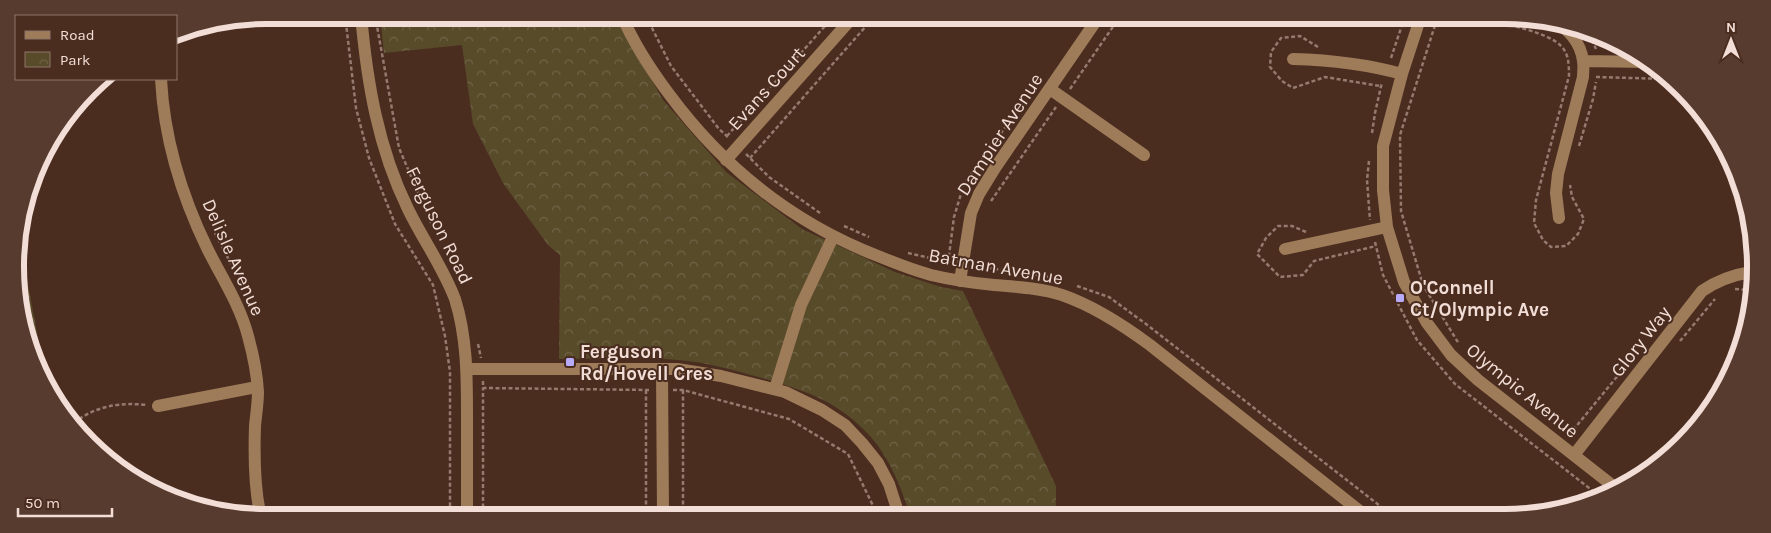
<svg xmlns="http://www.w3.org/2000/svg" width="1771" height="533" font-family="Karla,sans-serif">
<style>
.park{fill:url(#park-crowns)}
.lines{fill:none;stroke-linecap:round;stroke-linejoin:round}
.path{stroke:#947a6f;stroke-width:2.5;stroke-dasharray:4 2.5;stroke-linecap:butt}
.minor{stroke:#9e7c5a;stroke-width:12}
.poi-dot{fill:#b8abf7;stroke:#4b2d20;stroke-width:2}
.labels{text-anchor:middle;stroke-width:4;stroke-linejoin:round;paint-order:stroke}
.street-label{font-size:19px;fill:#f2ded6;stroke:#4b2d20}
.poi-label{font-size:19px;font-weight:bold;fill:#f2ded6;stroke:#4b2d20;text-anchor:start}
.rim{fill:none;stroke:#f2ded6;stroke-width:6}
</style>
<defs>
<pattern id="park-crowns" width="20" height="18" patternUnits="userSpaceOnUse" patternTransform="scale(1.25)"><rect width="20" height="18" fill="#584b2a"/><path d="M2 6a3 3 0 1 1 6 0M12 15a3 3 0 1 1 6 0" fill="none" stroke="#706448"/></pattern>
</defs>
<rect width="100%" height="100%" fill="#4b2d20"/>
<!-- park -->
<path class="park" d="M380,15L615,16L663,100L726,172L802,229L895,272L941,287L963,291L1056,486V515H910C901,487 890,459 871,437C839,402 809,392 766,379C747,374 727,368 707,364C660,355 607,359 559,359L560,255L548,245L503,183L473,124L462,45L384,53Z
M18,232L46,380L24,331Z"/>
<g class="lines">
<!-- path -->
<path class="path" d="M345,15L356,108L369,158L395,224L433,285L445,336L450,372V514
M375,15L399,148L431,223
M646,16L671,66L719,129L729,138
M1437,19L1400,135L1401,211L1423,285L1459,344
M1491,20C1509,25 1549,33 1561,46C1569,54 1569,65 1569,76L1536,200L1534,223L1543,240L1551,247L1566,246L1578,234L1584,219L1572,197L1570,185
M1589,34L1596,49
M1318,47L1300,36L1281,38L1271,52L1270,67L1282,81L1293,88L1325,77L1380,86
M1391,58L1404,19
M1596,77L1666,79
M1070,89L1119,18
M1372,133L1375,113L1382,82
M727,136L833,17
M1579,146L1593,99L1596,82
M746,154L769,177L820,213
M750,158L874,17
M1369,161L1367,180L1370,220
M991,201L1056,107
M844,226L869,237
M1306,232L1292,226H1278L1266,238L1257,254L1280,277L1303,275L1314,261L1376,246
M215,233L231,264
M1375,242L1383,275L1417,340L1455,384L1602,498
M908,253L952,263
M948,263L954,217L964,184L1025,100
M975,266L1050,277L1060,280
M1077,286L1109,297L1146,324L1393,516
M1735,289L1751,290
M1680,341L1715,299
M478,344L481,358
M483,381V388L650,390
M646,390V514
M673,390H683L789,419L848,454L877,514
M683,390V514
M74,423C95,406 120,402 147,405
M1569,435L1634,356
M1624,477L1629,481
M483,514V388"/>
<!-- minor -->
<path class="minor" d="M361,15C367,82 378,148 408,209C423,240 443,267 455,299C467,337 467,377 467,415C467,448 467,481 467,514
M622,16C634,44 651,70 669,94C723,167 793,223 878,256C895,263 913,270 931,275C952,280 973,283 994,285C1017,287 1040,288 1062,295C1094,306 1123,325 1150,345L1366,516
M1420,19L1402,74L1383,146V190L1387,227L1404,282L1427,323L1451,355L1478,380L1617,489
M1550,20C1567,26 1581,43 1583,61C1584,66 1583,72 1583,77L1558,174L1556,193L1559,218
M1293,59C1330,60 1366,64 1402,74
M1583,61L1649,62
M161,79C164,137 182,197 208,250C222,278 240,305 248,336C253,354 257,373 258,392C258,403 256,415 255,426C254,455 254,485 260,513
M1050,89L1144,155
M726,160L853,17
M1750,215L1751,222
M1285,249L1387,227
M960,281L971,213L979,194L995,168L1098,18
M467,369H677L721,376L785,392L822,410L845,425L862,443L878,463L889,484L899,515
M662,369L663,514
M775,389L801,305L833,237
M158,406L257,387
M1574,455L1702,291C1718,280 1732,275 1751,272"/>
</g>
<!-- markers -->
<g class="poi-dot">
<rect x="1395" y="293" width="10" height="10" rx="2.5"/>
<rect x="565" y="357" width="10" height="10" rx="2.5"/>
</g>
<g class="labels">
<!-- street labels -->
<g class="street-label">
<text transform="translate(766 88) rotate(-48)" y="7">Evans Court</text>
<text transform="translate(999 134) rotate(-57)" y="7">Dampier Avenue</text>
<text transform="translate(440 225) rotate(64)" y="7">Ferguson Road</text>
<text transform="translate(234 257) rotate(66)" y="7">Delisle Avenue</text>
<text transform="translate(996 266) rotate(10)" y="7">Batman Avenue</text>
<text transform="translate(1640 341) rotate(-52)" y="7">Glory Way</text>
<text transform="translate(1523 390) rotate(39)" y="7">Olympic Avenue</text>
</g>
<!-- poi labels -->
<g class="poi-label">
<text x="1410" y="294">O'Connell<tspan x="1410" dy="22">Ct/Olympic Ave</tspan></text>
<text x="580" y="358">Ferguson<tspan x="580" dy="22">Rd/Hovell Cres</tspan></text>
</g>
</g>
<!-- crop -->
<path d="M0 0H1771V533H0ZM266 24H1505A242 242 0 0 1 1747 266V267A242 242 0 0 1 1505 509H266A242 242 0 0 1 24 267V266A242 242 0 0 1 266 24Z" fill="#583b2f" fill-rule="evenodd"/>
<path class="rim" d="M266 24H1505A242 242 0 0 1 1747 266V267A242 242 0 0 1 1505 509H266A242 242 0 0 1 24 267V266A242 242 0 0 1 266 24Z"/>
<!-- legend -->
<rect x="15" y="15" width="162" height="65" fill="#4b2d20" stroke="#8e7469"/>
<rect x="25" y="31" width="25" height="8" fill="#9e7c5a" stroke="#8e7469"/>
<text x="60" y="40" font-size="15" fill="#f2ded6">Road</text>
<rect x="25" y="52" width="25" height="15" fill="url(#park-crowns)" stroke="#8e7469"/>
<text x="60" y="65" font-size="15" fill="#f2ded6">Park</text>
<!-- north arrow -->
<g transform="translate(1731 40)" stroke="#4b2d20" stroke-width="4" paint-order="stroke">
<path d="M0-4L9 19L0 12L-9 19Z" fill="#f2ded6"/>
<text y="-8" font-size="14" font-weight="bold" text-anchor="middle" fill="#f2ded6">N</text>
</g>
<!-- scale -->
<path d="M18 508v8h94v-8" fill="none" stroke="#f2ded6" stroke-width="2.5"/>
<text x="25" y="508" font-size="15" fill="#f2ded6" stroke="#4b2d20" stroke-width="4" paint-order="stroke">50 m</text>
</svg>
